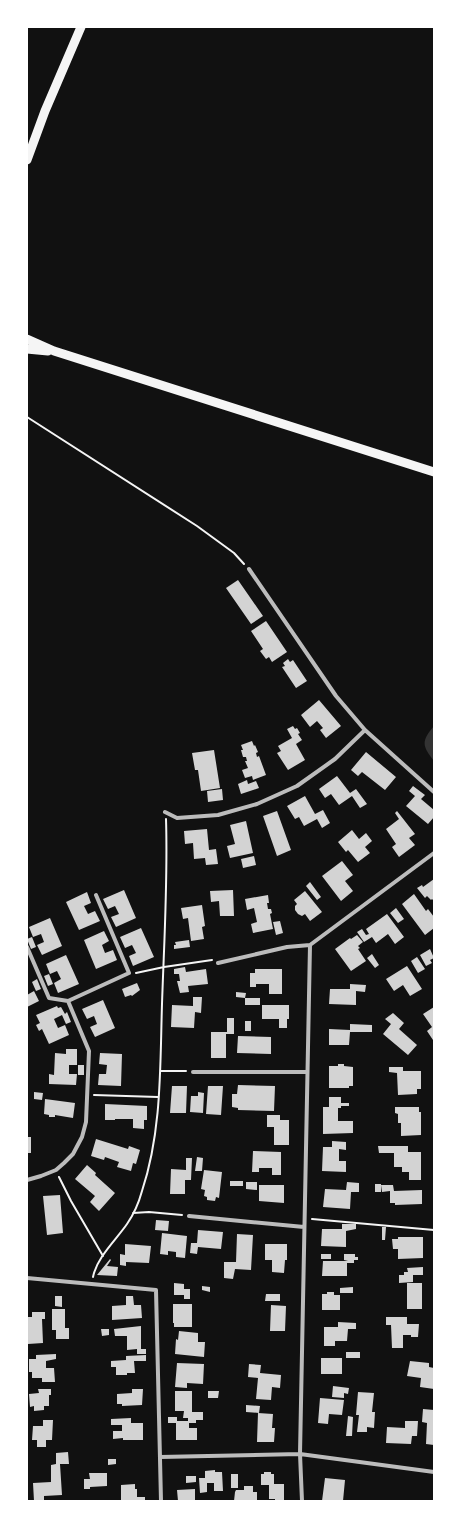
<svg xmlns="http://www.w3.org/2000/svg" width="461" height="1528" font-family="Signika,sans-serif">
<style>
.water{fill:#333}
.building{fill:#d3d3d3}
.lines{fill:none;stroke-linecap:round;stroke-linejoin:round}
.path{stroke:#f5f5f5;stroke-width:2}
.minor{stroke:#bcbcbc;stroke-width:4}
.primary{stroke:#f5f5f5;stroke-width:9}
</style>
<rect width="100%" height="100%" fill="#111"/>
<!-- water -->
<path class="water" d="M434,726V761C422,746 421,741 434,726Z"/>
<!-- building -->
<path class="building" d="M238,580L263,616L251,624L226,588Z
M266,621L287,652L272,662L269,657L266,659L260,651L263,649L251,631Z
M288,659L290,662L293,660L307,681L296,688L282,667L285,666L283,663Z
M319,700L341,726L326,738L320,730L323,728L317,721L310,727L301,715Z
M293,726L295,729L297,728L300,733L298,734L302,740L296,744L305,760L288,770L277,753L281,751L278,746L292,738L287,729Z
M252,741L254,746L255,745L258,752L256,753L257,757L259,756L266,775L253,780L252,776L245,778L242,770L248,768L245,761H247L246,757H243L241,750H243L241,745Z
M214,750L220,788L201,791L198,770H195L192,753Z
M366,752L396,777L385,790L362,772L358,776L351,770Z
M337,776L350,793L356,789L367,804L360,808L352,796L339,805L331,794L325,798L319,789Z
M247,780L248,784L256,781L259,788L241,794L238,784Z
M413,786L425,795L421,799L434,810V817L428,824L406,806L415,796L409,791Z
M222,789L223,800L208,802L207,791Z
M305,796L315,814L323,810L330,823L322,828L317,819L304,826L299,817L295,819L287,806Z
M277,811L291,850L277,856L263,816Z
M397,811L415,834L409,838L415,845L399,857L392,847L396,844L386,829L399,819L395,813Z
M246,821L253,853L230,858L227,846L235,844L230,825Z
M207,829L209,850L216,849L218,864L206,865L205,858L194,859L193,843L185,844L184,831Z
M352,830L359,839L366,833L372,841L365,847L370,853L358,862L348,850L346,852L338,842Z
M254,856L256,865L243,868L241,859Z
M342,861L353,875L345,881L353,891L341,901L322,876Z
M434,879V901L432,899L431,900L427,896L425,898L417,888L422,885L423,887Z
M310,882L321,897L317,900L306,886Z
M124,890L136,918L116,927L111,917L119,914L115,906L108,909L103,899Z
M233,890L234,916H220L219,901L211,902L210,891Z
M305,891L322,912L310,921L305,914L302,916L298,914L295,910V906L297,904L294,900Z
M87,892L91,903L84,906L88,914L95,911L100,921L79,930L66,902Z
M414,894L426,911L428,909L434,917V928L425,935L402,904Z
M268,895L269,903H267L268,909H271L272,913L270,914L273,929L253,933L251,924L257,922L254,908L247,910L245,899Z
M202,905L205,926L202,927L204,939L191,941L188,918L183,919L181,908Z
M396,908L404,919L398,923L390,913Z
M387,914L404,937L395,944L388,934L376,943L372,937L364,942L357,932L362,929L366,935L369,934L366,929Z
M50,918L62,946L42,955L37,945L44,942L41,934L33,937L29,927Z
M280,921L283,933L276,935L273,922Z
M141,928L154,957L133,966L129,956L136,953L132,945L125,948L120,937Z
M104,931L109,941L102,945L105,953L113,950L117,960L96,969L84,940Z
M357,935L363,942L358,946L360,948L358,949L366,961L351,971L335,949L350,938L351,939Z
M32,937L36,947L31,949L27,939Z
M189,940L190,947L174,949V945H176L175,942Z
M430,949L434,958L430,960L432,963L426,966L420,955Z
M372,954L379,965L375,968L367,958Z
M66,955L79,984L58,993L54,983L61,979L57,971L50,974L46,964Z
M417,957L425,969L418,973L411,961Z
M407,966L422,989L410,996L403,985L394,991L386,979Z
M185,967L186,972L206,969L208,984L188,986L189,992L180,993L177,981H180L179,974H174V969Z
M255,969H282V994H269V984H256V987H250V973H255Z
M49,974L53,984L48,986L44,976Z
M37,979L41,989L36,991L32,982Z
M137,983L140,990L132,996L131,995L125,997L122,989Z
M350,984L366,985L365,992L356,991V1005L329,1004L330,989H350Z
M34,991L39,1001L27,1007V995Z
M236,992L246,993L245,998L236,997Z
M193,997H202L201,1013L195,1012L194,1028L171,1027L172,1005L193,1006Z
M245,998H260V1005H245Z
M103,1000L115,1028L95,1037L90,1027L97,1024L94,1016L87,1019L82,1009Z
M262,1005H289V1019H287V1028H279V1019H262Z
M57,1006L58,1008L61,1007L65,1014L67,1012L71,1022L66,1024L62,1015L54,1019L58,1028L65,1025L69,1035L49,1044L42,1029L39,1031L36,1025L40,1023L36,1015Z
M434,1007V1039L433,1040L427,1031L432,1027L423,1014Z
M393,1013L404,1023L399,1029L417,1045L408,1055L383,1034L391,1024L385,1019Z
M227,1018H234V1034H226V1058H211V1032H227Z
M245,1021H251V1031H245Z
M350,1024L372,1025V1032H350L349,1045H329V1029L350,1030Z
M238,1036L271,1037V1054L237,1053Z
M66,1049H77V1065H69V1074H77L76,1085L49,1084V1074L54,1075L55,1053L66,1054Z
M100,1053L122,1054L121,1086L98,1085L99,1074H106L107,1065L99,1064Z
M338,1064H344V1066L353,1067V1086H349V1088H329V1066H338Z
M78,1065H84V1075H78Z
M389,1067H403V1071H421V1089H417V1094L398,1095L397,1073L389,1072Z
M238,1085L275,1086L274,1111L238,1110V1108L232,1107V1094H237Z
M172,1086H187L186,1113H170Z
M208,1086H223L221,1115L206,1114Z
M34,1092L43,1093L42,1100L34,1099Z
M198,1092L204,1093L203,1113L190,1112L191,1096H198Z
M329,1097H341V1103H349V1106H341V1108H338V1121H353V1133L323,1134V1107H329Z
M45,1099L75,1103L73,1118L55,1115V1117H49V1115L44,1114Z
M105,1104L147,1106V1120H144V1129L133,1128V1119H115V1120H105Z
M395,1107H419V1112H421V1135L401,1136V1123H398V1114L395,1113Z
M267,1115H280V1120H289V1145H274V1127H267Z
M27,1137H31V1153H27Z
M96,1139L128,1149L129,1146L140,1150L136,1164L133,1163L131,1171L117,1167L119,1162L105,1157L104,1160L91,1156Z
M332,1141L346,1142V1150L339,1149V1161H346V1172L322,1171L323,1147H332Z
M378,1146H408V1152H421V1180H409V1172H402V1167H394V1153H379Z
M253,1151L281,1152V1175H272V1168H259V1172H252Z
M197,1157L203,1158L202,1171H195Z
M186,1158H192L191,1180H185V1194H170L171,1169L186,1170Z
M87,1165L96,1173L95,1175L115,1193L99,1211L90,1202L95,1196L75,1179Z
M204,1170L222,1172L219,1198L216,1197L215,1201L207,1200V1197L204,1196L205,1190L201,1189Z
M230,1181H243V1186H230Z
M246,1182H257V1190L246,1189Z
M347,1182L359,1183V1192H351L350,1209L323,1207L325,1189L346,1190Z
M375,1184H381V1192H375Z
M259,1185H284V1203L259,1201Z
M381,1185H393L394,1191L422,1190V1204L395,1205V1203H390V1191L382,1192Z
M60,1195L63,1233L47,1235L43,1196Z
M156,1220L169,1221L168,1231L155,1230Z
M342,1224H356V1229L346,1231V1247L321,1246L322,1229H342Z
M382,1227H386L385,1240H382Z
M198,1230L223,1232L221,1249L198,1247L197,1254L190,1253L191,1243H197Z
M162,1233L187,1236L185,1258L176,1257V1252L168,1251V1255L160,1254Z
M237,1234L253,1235L251,1270L235,1269L233,1279L224,1278V1262H236Z
M398,1237H423V1258L398,1259V1249H393L392,1239H398Z
M125,1244L151,1246L149,1263L126,1262V1266L120,1265V1254L125,1255Z
M265,1244H287V1260H285L284,1273L272,1272V1260H265Z
M321,1254H331V1259H321Z
M344,1254H355V1257H358V1260H354V1263H347V1276H322L323,1261H348L344,1260Z
M110,1259L111,1260L107,1266L118,1267L117,1276L97,1275Z
M423,1267V1275H413V1282L399,1283V1275H404V1272H408L407,1268Z
M174,1283L184,1284V1289H190V1299H184V1295H174Z
M407,1283H422V1309H407Z
M202,1286L210,1287V1292L202,1290Z
M353,1287V1293H340V1288Z
M327,1292H334V1295H340V1310H322V1294H327Z
M266,1294H280V1301H265Z
M55,1296H62V1307L55,1306Z
M126,1296H133L134,1305H141L142,1318L112,1320V1306L126,1305Z
M173,1304H192V1327H174V1323H173Z
M271,1305L286,1306L285,1331H270Z
M52,1309H65V1328H69V1339H56V1330H52Z
M32,1312H45V1319H42L43,1343L28,1344L27,1317H32Z
M386,1317H407V1324H419L418,1337H411V1335H403V1348H392L391,1325H386Z
M338,1322L356,1323V1329H348L347,1341H335V1346H324V1327H338Z
M141,1326V1349H146V1354H137V1349L127,1350V1336H115L114,1329Z
M101,1329H109V1335L102,1336Z
M179,1331L198,1333V1342H205L204,1357L175,1354L176,1339L178,1340Z
M346,1352H360V1358H346Z
M56,1354V1359L46,1361V1368H54L55,1382H42V1378H32V1372H29V1359H36V1355Z
M146,1355V1361H134L135,1373H127V1375H116V1367H111V1361L126,1360V1356Z
M321,1358H342V1374H321Z
M410,1361L429,1363V1367L434,1368V1389L420,1387L421,1378L407,1376Z
M177,1363L204,1364L203,1384L187,1383V1388L175,1387Z
M249,1364L261,1365L260,1373L281,1375L280,1388L272,1387L271,1400L256,1399L258,1378L248,1377Z
M333,1386L349,1388L348,1394L344,1393V1398L332,1397Z
M38,1389H51V1395H49V1406H44V1410L34,1411V1406L30,1407L29,1394L39,1393Z
M132,1389H143L142,1405L122,1406V1404H117V1394L132,1393Z
M175,1391H192V1412H203V1420H196V1423H189V1428H197V1440H176V1423H168V1417H177V1421H188V1418H183L184,1411H175Z
M208,1391H219L218,1398H208Z
M358,1392L374,1393L372,1412H375L374,1428L367,1427V1432H357L359,1415H356Z
M320,1398L344,1400L342,1415L329,1414L328,1424L318,1423Z
M246,1405L260,1406L259,1413L246,1412Z
M423,1409L434,1410V1445L426,1444L427,1423L422,1422Z
M258,1413L273,1414L272,1428H275L274,1442H257Z
M348,1416L353,1417L352,1436H346Z
M131,1418V1423H143V1440H123V1438L113,1439V1431H122V1425H111V1419Z
M43,1420H53L52,1440H46V1447H37V1440H32L33,1426H43Z
M405,1421H418L417,1436H412L411,1444L386,1443L387,1427L405,1428Z
M68,1452L69,1464H60L62,1495L44,1496V1501H34L33,1483L51,1482V1465L56,1464V1453Z
M108,1459H116V1464L108,1465Z
M215,1470V1472H222L223,1491H214V1483H207V1492L200,1493L199,1478H205V1471Z
M264,1472H271V1474H274V1484H284V1501H275V1499H269V1485H261V1474H264Z
M89,1473H107V1486L90,1487V1489H84V1479H90Z
M231,1474H238V1488H231Z
M186,1476H196V1482L186,1483Z
M325,1478L345,1480L343,1501H322Z
M135,1484V1489H137V1497H145V1501H121V1485Z
M244,1486H253V1492H257V1501H234L235,1492L236,1490H244Z
M195,1489V1501H178L177,1490Z"/>
<g class="lines">
<!-- path -->
<path class="path" d="M27,323V326
M27,417L197,526L234,553L244,564
M136,973L164,967L212,960
M160,1071H186
M94,1095L158,1097
M59,1177L71,1201L103,1256
M133,1213L149,1212L182,1215
M312,1219L434,1230
M93,1277C97,1257 116,1240 127,1224C134,1214 139,1202 142,1191C162,1131 160,1066 162,1004C164,943 168,881 166,819"/>
<!-- minor -->
<path class="minor" d="M249,569L336,696L365,730L434,792
M165,812L177,818L218,815L257,804L297,786L335,759L365,730
M27,947L49,998L68,1001L89,1051L86,1122L82,1137L73,1154L64,1163L56,1170L41,1176L27,1180
M218,963L287,947L310,945
M68,1001L129,973L96,895
M193,1072H307
M189,1216L304,1227
M27,1278L156,1290L161,1501
M160,1457L300,1454L434,1472
M302,1501L300,1454L310,945L434,853"/>
<!-- primary -->
<path class="primary" d="M27,160L45,111L81,27
M27,339L54,351L434,472
M27,349L48,351"/>
</g>
<!-- border -->
<rect width="461" height="1528" fill="none" stroke="#ffffff" stroke-width="56"/>
</svg>
